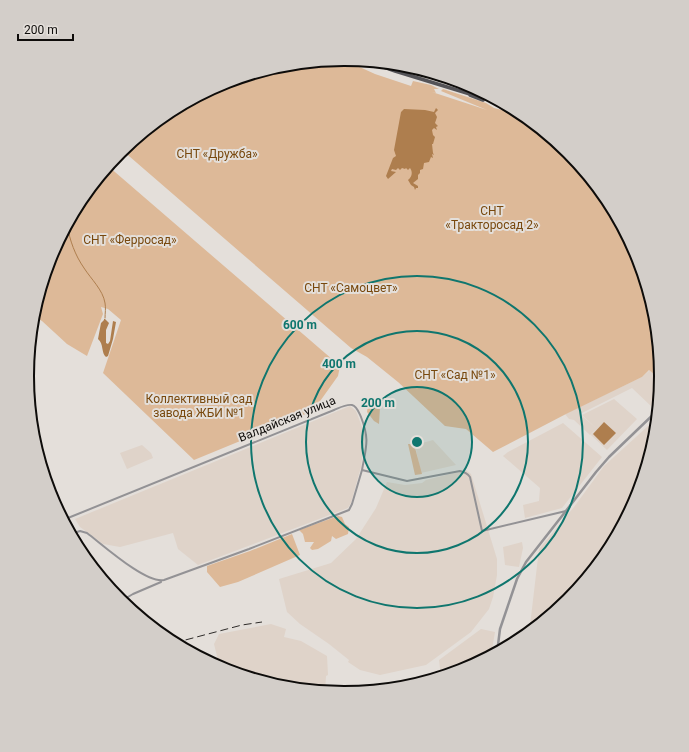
<svg xmlns="http://www.w3.org/2000/svg" width="689" height="752" font-family="Roboto,sans-serif">
<style>
.built{fill:#dfd3c9}
.green{fill:#ddb998}
.water{fill:#ae7e4e}
.lines{fill:none;stroke-linecap:round;stroke-linejoin:round}
.stream{stroke:#ae7e4e;stroke-width:1}
.minor{stroke:#939295;stroke-width:2}
.tertiary{stroke:#939295;stroke-width:2.5}
.primary{stroke:#545357;stroke-width:3.5}
.rail{stroke:#2e2b29;stroke-width:1;stroke-dasharray:8 4;stroke-linecap:butt}
.ring{fill:none;stroke:#0f766e;stroke-width:2}
.labels{text-anchor:middle;stroke-width:4;stroke-linejoin:round;paint-order:stroke}
.park-label{font-size:12px;fill:#78480d;stroke:#e4dfda}
.street-label{font-size:12px;fill:#0e0c0a;stroke:#e4dfda}
.rim{fill:none;stroke:#0e0c0a;stroke-width:2}
.centre{fill:#0f766e;stroke:#e4dfda;stroke-width:2}
.ring-label{font-size:12px;text-anchor:middle;font-weight:bold;fill:#0f766e;stroke:#e4dfda;stroke-width:4;stroke-linejoin:round;paint-order:stroke}
</style>
<rect width="100%" height="100%" fill="#e4dfda"/>
<!-- built -->
<path class="built" d="M661,367L662,376L660,399L652,407L632,388L580,414L597,429L582,415L614,399L637,419L607,450L591,435L596,429L590,435L574,420L569,419L565,414L642,377L650,370L654,374Z
M350,406L356,411L365,435L361,467L351,503L348,508L198,565L178,549L173,533L120,547L103,544L80,527L75,519Z
M658,417L656,438L638,498L608,553L569,601L529,634L539,549L574,507L604,466Z
M563,423L602,457L562,508L525,518L523,505L539,501L540,488L503,456L508,452Z
M433,440L456,465L421,473L415,445Z
M142,445L151,453L153,458L127,469L120,453Z
M466,470L471,474L497,559V575L493,597L489,609L471,632L426,665L380,675L360,670L348,662L349,660L329,644L300,624L287,612L279,579L331,563L356,539L376,508L387,482L405,485L422,483L426,480Z
M522,542L523,548L519,567L505,565L503,547Z
M271,624L286,629L284,637L301,641L327,656L328,675L326,676L325,692L282,687L220,668L214,644L219,634Z
M481,629L495,632L491,656L466,669L441,677L439,660Z"/>
<!-- green -->
<path class="green" d="M342,59L375,74L411,86L413,81L431,85L439,89H434L436,93L432,92L487,110L441,91L443,89L486,103L494,108L502,110L507,109L516,113V116L527,117L569,152L609,200L638,255L656,314L661,367L654,374L649,370L642,377L566,414L493,452L466,429L445,426L398,382L367,357L351,348L122,150L168,112L223,83L283,65Z
M406,65L466,83L485,93L476,92L412,73Z
M108,166L340,366L338,376L313,411L194,460L103,373L121,320L108,309L101,307L103,314L87,356L67,344L42,321L33,316L51,254L81,199Z
M375,400L380,407L379,424L374,421L367,412L368,404Z
M408,444H414L422,474L415,475Z
M338,516L342,517L345,524L349,527L348,534L336,539L332,536L331,541L318,549L312,550L310,548L314,542H305L303,534L299,530Z
M292,534L300,555L238,582L220,587L207,572V566L250,551Z"/>
<!-- water -->
<path class="water" d="M436,108L438,110L435,113L437,117L435,123L438,126L436,127L437,130L434,128L432,130L433,135L435,137L433,144H432L433,153L434,155L432,154L433,158L431,157L429,162L424,163L423,169L420,170V173L418,175V179L413,183L418,186V188H416L415,190L414,187L411,185L408,180C412,177 413,172 410,168L408,170L406,168L405,169L402,168L400,170L398,168L396,170L392,169L391,171L396,172L388,179L386,176L393,158L396,156L394,150L401,112L404,109L425,110L434,112Z
M104,319H105L109,323L106,330V343L108,344L110,341L113,321L116,322L113,339L108,356L106,357C101,353 104,344 98,339L101,323L104,320Z
M604,422L616,433L604,445L593,434Z"/>
<g class="lines">
<!-- stream -->
<path class="stream" d="M67,225C70,241 75,255 84,268C91,279 103,290 105,303C106,308 105,313 105,318"/>
<!-- minor -->
<path class="minor" d="M63,520L334,410C339,408 346,404 352,405C357,406 359,413 361,417C370,440 366,447 362,470L407,481L460,471C465,472 467,473 470,477L482,531L566,511
M71,534L80,531L87,533C103,545 146,584 164,580L249,549L349,510L352,504L362,470
M121,601L133,594L161,582"/>
<!-- tertiary -->
<path class="tertiary" d="M497,653L500,629L517,579L526,562L569,507L596,472L609,457L659,409"/>
<!-- primary -->
<path class="primary" d="M367,61L395,71L509,106
M470,95L483,100
M506,107L518,110"/>
<!-- rail -->
<path class="rail" d="M174,643L242,625L262,622
M259,680H266"/>
</g>
<!-- distance rings -->
<circle cx="417" cy="442" r="55" fill="#0f766e" fill-opacity=".12"/>
<g class="ring">
<circle cx="417" cy="442" r="55"/>
<circle cx="417" cy="442" r="111"/>
<circle cx="417" cy="442" r="166"/>
</g>
<g class="labels">
<!-- park labels -->
<g class="park-label">
<text x="217" y="158">СНТ «Дружба»</text>
<text x="492" y="215">СНТ<tspan x="492" dy="14">«Тракторосад 2»</tspan></text>
<text x="130" y="244">СНТ «Ферросад»</text>
<text x="351" y="292">СНТ «Самоцвет»</text>
<text x="455" y="379">СНТ «Сад №1»</text>
<text x="199" y="403">Коллективный сад<tspan x="199" dy="14">завода ЖБИ №1</tspan></text>
</g>
<!-- street labels -->
<g class="street-label">
<text transform="translate(287 419) rotate(-22)" y="4">Валдайская улица</text>
</g>
</g>
<!-- crop -->
<path d="M0 0H689V752H0ZM34 376a310 310 0 1 1 620 0a310 310 0 1 1-620 0Z" fill="#d3cec9" fill-rule="evenodd"/>
<path class="rim" d="M34 376a310 310 0 1 1 620 0a310 310 0 1 1-620 0Z"/>
<circle cx="417" cy="442" r="6" class="centre"/>
<g class="ring-label">
<text x="300" y="329">600 m</text>
<text x="339" y="368">400 m</text>
<text x="378" y="407">200 m</text>
</g>
<!-- scale -->
<path d="M18 34v6h55v-6" fill="none" stroke="#0e0c0a" stroke-width="2"/>
<text x="24" y="34" font-size="12" fill="#0e0c0a" stroke="#e4dfda" stroke-width="3" paint-order="stroke">200 m</text>
</svg>
